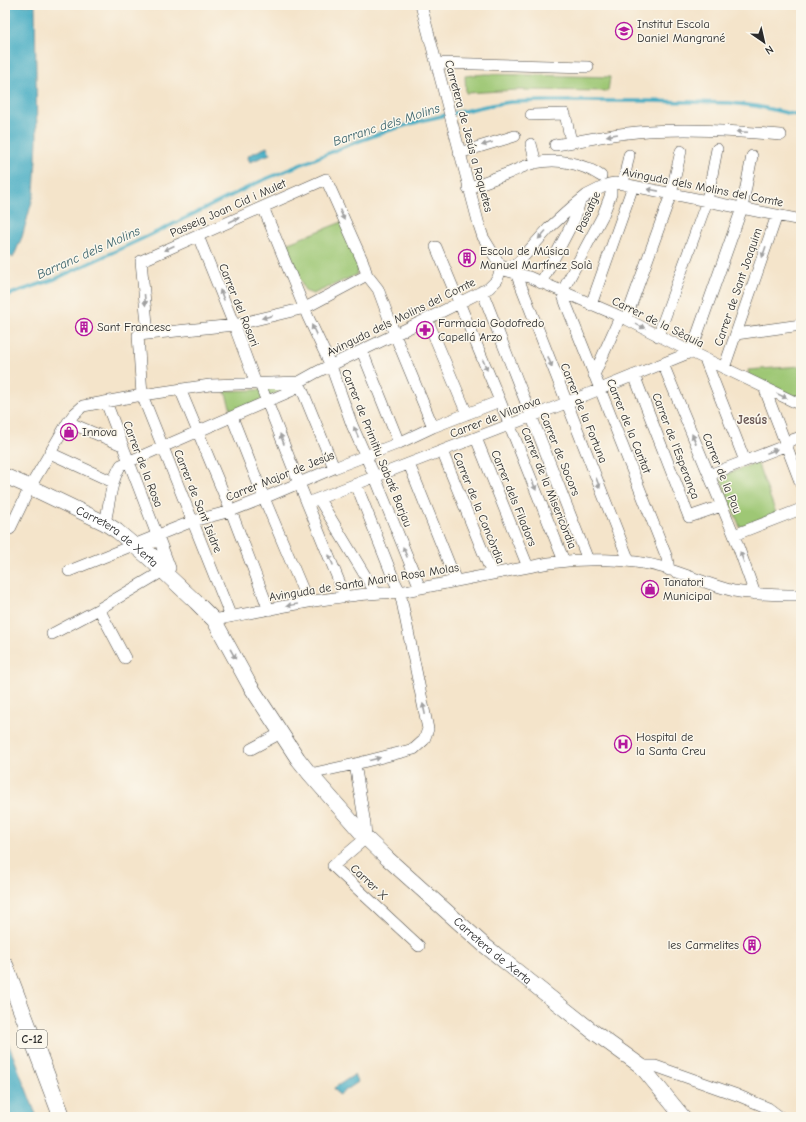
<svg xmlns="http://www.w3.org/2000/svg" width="806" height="1122" font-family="'Comic Neue',sans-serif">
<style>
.green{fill:#9ec774;stroke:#647950}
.water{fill:#44acc3;stroke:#386c77}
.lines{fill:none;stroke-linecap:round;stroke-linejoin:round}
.stream{stroke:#44acc3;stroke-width:3.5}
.street-casing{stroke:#494743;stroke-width:12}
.secondary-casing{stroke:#494743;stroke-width:16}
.primary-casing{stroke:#494743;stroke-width:18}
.street{stroke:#fff;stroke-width:11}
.secondary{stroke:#fff;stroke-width:15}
.primary{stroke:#fff;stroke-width:17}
.oneway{fill:#a0a0a0}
.labels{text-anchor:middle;stroke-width:3;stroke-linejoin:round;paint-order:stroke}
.shield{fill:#fbf7ec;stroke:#696865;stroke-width:1}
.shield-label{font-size:11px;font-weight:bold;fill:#2b2b2b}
.poi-label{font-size:12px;fill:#2b2b2b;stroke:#fbf7ec;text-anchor:start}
.street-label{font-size:12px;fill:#2b2b2b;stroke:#fbf7ec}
.water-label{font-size:13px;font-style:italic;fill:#355f68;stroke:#fbf7ec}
.neighbourhood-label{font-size:13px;font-weight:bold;fill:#665350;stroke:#fbf7ec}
</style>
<rect width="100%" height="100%" fill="#fbf7ec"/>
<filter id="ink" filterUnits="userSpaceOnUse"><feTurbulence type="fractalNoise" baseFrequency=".025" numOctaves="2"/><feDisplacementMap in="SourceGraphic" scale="8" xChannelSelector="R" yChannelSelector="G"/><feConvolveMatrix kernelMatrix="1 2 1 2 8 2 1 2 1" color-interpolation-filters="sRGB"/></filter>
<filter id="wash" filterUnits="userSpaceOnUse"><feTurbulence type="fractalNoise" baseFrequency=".012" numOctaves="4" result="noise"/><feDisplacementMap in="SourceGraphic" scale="16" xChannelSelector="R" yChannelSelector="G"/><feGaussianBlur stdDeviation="0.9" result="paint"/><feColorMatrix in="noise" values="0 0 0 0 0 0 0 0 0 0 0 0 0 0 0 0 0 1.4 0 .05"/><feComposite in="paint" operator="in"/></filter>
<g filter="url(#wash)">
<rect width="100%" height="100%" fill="#f4e4ca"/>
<!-- green -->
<path class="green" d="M485,74L610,77L608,91L517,90L466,93L465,76Z
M342,222L360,265L356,275L313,294L305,291L286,244Z
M801,366V401L749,376L748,370Z
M285,389L232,413L225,391Z
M757,462L776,513L740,527L720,477Z"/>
<!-- water -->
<path class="water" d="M6,5H35L37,141L34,194L22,237L13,258L9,255L5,266V187L8,175Z
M267,147L270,154L250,162L248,158L249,155Z
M5,1035L37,1117H6L5,1115Z
M354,1075L358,1082L339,1095L334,1088Z"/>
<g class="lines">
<!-- stream -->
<path class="stream" d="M5,296L55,279L161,230L261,181L302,164L351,144L387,131L424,120L486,106L510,102L542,101H647L730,103L756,106L801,116"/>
</g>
</g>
<g filter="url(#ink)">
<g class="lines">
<!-- street casing -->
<g class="street-casing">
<path id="street" d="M421,5L479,225L483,237L500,265L501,269
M436,63L588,67
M531,115L565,114L570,137L573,142
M531,144L536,163
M555,145C582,141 610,134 637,132C685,128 733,131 781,135
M459,153L515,136
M609,184L611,190V194L603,215L562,292L566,304L600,389L667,558L669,570
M623,184L629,155
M468,188C482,183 495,178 509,173C518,169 526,165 535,163C558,158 582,163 601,176
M263,207L308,317L331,366L352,425L375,477L420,588
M198,236L234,325L256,384
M436,247L500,401L564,561
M501,269L529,277L626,319L691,352L801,405
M516,273L629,561
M541,283L575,218L580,201
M482,291L588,560
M591,305L633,186
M427,319L467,414
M626,319L671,194L681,151
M148,334L234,325L305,308L367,275
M736,334L801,325
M658,336L707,201L717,149
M362,351L399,443
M705,359L745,461
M663,364L734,535L755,594
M724,368L777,215
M594,375L620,317
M634,375L689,517L721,506
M299,382L334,468
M260,384L299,483L345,596
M764,387L801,484
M180,389L231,511L269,610
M106,402L157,535
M232,417L264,498L308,602
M68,422L122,445
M476,438L528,567
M786,442L801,437
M442,451L492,574
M50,453L113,482
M409,464L456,581
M709,475L787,445
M319,499L375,592
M307,503L566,403L691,352L742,208L752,156
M105,523C109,506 111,480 121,465L291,391L299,382L317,372L427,319L489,288L497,280L501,269L517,264L549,228L571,208L587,195L609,184L615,183L623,184L801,220
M10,529L30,487L68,422L74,414L83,406L142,395L210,385L299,382
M734,535L801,509
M159,539L170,568L142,545Z
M69,571L193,521L231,511L264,498L334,468L399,443L433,427L500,401
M99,609L125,658
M231,617L142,395L138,335L148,334L141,261L326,179L363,262L367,275L378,289L395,335L433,427
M214,620C276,608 337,594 400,592L549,563C584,558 628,558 661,567C686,574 709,585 734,591C756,595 779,595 801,595
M52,634L99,609L163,571
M251,749L281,733
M355,764L365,824L366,838L333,866L419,946
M310,774L355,764L414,749L424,740L428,729L400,592L394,580L356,484
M641,1066H655L737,1095L768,1108L780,1117"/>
</g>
<!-- secondary casing -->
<g class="secondary-casing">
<g id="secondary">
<path id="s1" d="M5,476L30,487L105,523L117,531L149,558L196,602L214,620L249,684L298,759L310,774L366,838L388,859L484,945L591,1030L641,1066L683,1117"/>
</g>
</g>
<!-- primary casing -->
<g class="primary-casing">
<path id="primary" d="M5,966L62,1117"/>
</g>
<!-- street -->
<use href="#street" class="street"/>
<!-- secondary -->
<use href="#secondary" class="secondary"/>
<!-- primary -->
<use href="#primary" class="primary"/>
</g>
<!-- one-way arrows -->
<defs><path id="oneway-solid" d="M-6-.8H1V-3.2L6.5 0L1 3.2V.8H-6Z"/></defs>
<g class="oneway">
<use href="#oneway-solid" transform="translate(742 132) rotate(-177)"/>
<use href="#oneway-solid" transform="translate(612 135) rotate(171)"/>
<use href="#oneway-solid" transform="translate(487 144) rotate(164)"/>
<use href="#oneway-solid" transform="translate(653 190) rotate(-169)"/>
<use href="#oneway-solid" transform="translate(342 215) rotate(66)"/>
<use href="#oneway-solid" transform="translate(234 220) rotate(-24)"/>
<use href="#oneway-solid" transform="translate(542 235) rotate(132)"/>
<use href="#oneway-solid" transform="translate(169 248) rotate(156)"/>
<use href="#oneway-solid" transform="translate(764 252) rotate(109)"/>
<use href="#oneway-solid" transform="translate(222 295) rotate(-112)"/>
<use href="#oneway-solid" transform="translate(145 300) rotate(85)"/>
<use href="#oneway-solid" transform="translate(267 317) rotate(166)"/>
<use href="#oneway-solid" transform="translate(640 326) rotate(27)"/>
<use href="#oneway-solid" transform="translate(314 330) rotate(-115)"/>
<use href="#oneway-solid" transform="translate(550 362) rotate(69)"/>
<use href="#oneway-solid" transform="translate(485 365) rotate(67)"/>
<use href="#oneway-solid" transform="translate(782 396) rotate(26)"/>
<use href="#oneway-solid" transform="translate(356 432) rotate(-113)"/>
<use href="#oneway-solid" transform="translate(282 439) rotate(-111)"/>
<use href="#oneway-solid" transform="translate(694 439) rotate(-112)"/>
<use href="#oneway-solid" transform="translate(772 451) rotate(-21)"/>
<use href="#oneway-solid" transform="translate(598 483) rotate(69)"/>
<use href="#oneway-solid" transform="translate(534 485) rotate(68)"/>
<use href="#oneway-solid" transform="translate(405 552) rotate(-112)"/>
<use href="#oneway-solid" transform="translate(742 557) rotate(-110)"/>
<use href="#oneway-solid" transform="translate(331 560) rotate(-112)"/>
<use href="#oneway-solid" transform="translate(292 605) rotate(170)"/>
<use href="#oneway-solid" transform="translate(233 654) rotate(61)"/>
<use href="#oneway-solid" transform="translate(424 709) rotate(-102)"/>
<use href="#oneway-solid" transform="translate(375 759) rotate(-15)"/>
</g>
</g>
<!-- icons -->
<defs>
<g id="school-ring" transform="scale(0.9)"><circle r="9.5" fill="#fbf7ec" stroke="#b5179e" stroke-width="1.5"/><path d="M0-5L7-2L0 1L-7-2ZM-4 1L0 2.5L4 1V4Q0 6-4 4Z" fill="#b5179e"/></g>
<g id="building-ring" transform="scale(0.9)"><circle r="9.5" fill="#fbf7ec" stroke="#b5179e" stroke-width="1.5"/><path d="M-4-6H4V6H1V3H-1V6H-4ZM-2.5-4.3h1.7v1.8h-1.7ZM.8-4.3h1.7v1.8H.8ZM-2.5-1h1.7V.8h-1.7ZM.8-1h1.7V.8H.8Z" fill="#b5179e"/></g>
<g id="pharmacy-ring" transform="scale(0.9)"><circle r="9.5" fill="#fbf7ec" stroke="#b5179e" stroke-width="1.5"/><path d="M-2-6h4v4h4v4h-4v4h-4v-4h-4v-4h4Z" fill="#b5179e"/></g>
<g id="shop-ring" transform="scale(0.9)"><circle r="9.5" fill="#fbf7ec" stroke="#b5179e" stroke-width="1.5"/><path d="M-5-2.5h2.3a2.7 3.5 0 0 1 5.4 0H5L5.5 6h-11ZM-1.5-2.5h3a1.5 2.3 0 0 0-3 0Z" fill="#b5179e"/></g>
<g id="hospital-ring" transform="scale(0.9)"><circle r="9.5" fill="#fbf7ec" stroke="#b5179e" stroke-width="1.5"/><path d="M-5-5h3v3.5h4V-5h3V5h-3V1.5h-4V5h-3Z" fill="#b5179e"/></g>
</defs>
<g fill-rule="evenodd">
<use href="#school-ring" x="624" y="31"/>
<use href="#building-ring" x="467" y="258"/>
<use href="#building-ring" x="84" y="327"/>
<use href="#pharmacy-ring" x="425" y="330"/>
<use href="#shop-ring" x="69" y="432"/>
<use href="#shop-ring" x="650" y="589"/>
<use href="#hospital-ring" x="623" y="744"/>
<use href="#building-ring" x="752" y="945"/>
</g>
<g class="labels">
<!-- shield labels -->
<rect class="shield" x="17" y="1030" width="30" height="18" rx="3"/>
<g class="shield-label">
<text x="32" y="1043">C-12</text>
</g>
<!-- poi labels -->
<g class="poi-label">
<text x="637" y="28">Institut Escola<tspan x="637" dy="14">Daniel Mangrané</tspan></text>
<text x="480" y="255">Escola de Música<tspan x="480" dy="14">Manuel Martínez Solà</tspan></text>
<text x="438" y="327">Farmacia Godofredo<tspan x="438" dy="14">Capellá Arzo</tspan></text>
<text x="97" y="331">Sant Francesc</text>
<text x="82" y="436">Innova</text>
<text x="663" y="586">Tanatori<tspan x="663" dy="14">Municipal</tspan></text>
<text x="636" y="741">Hospital de<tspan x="636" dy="14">la Santa Creu</tspan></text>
<text x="739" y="949" text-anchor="end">les Carmelites</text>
</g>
<!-- street labels -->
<g class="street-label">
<text transform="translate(469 136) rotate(75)" y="4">Carretera de Jesús a Roquetes</text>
<text transform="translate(703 187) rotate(11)" y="4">Avinguda dels Molins del Comte</text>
<text transform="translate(228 208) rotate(-24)" y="4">Passeig Joan Cid i Mulet</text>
<text transform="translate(588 212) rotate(-66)" y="4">Passatge</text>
<text transform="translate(738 287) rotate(-71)" y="4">Carrer de Sant Joaquim</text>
<text transform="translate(239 305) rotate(68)" y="4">Carrer del Rosari</text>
<text transform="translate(401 317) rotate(-26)" y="4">Avinguda dels Molins del Comte</text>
<text transform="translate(658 322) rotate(26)" y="4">Carrer de la Sèquia</text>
<text transform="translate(584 413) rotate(68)" y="4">Carrer de la Fortuna</text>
<text transform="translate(495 417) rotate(-21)" y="4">Carrer de Vilanova</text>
<text transform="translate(629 426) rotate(68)" y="4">Carrer de la Caritat</text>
<text transform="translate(676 446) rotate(69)" y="4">Carrer de l'Esperança</text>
<text transform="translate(377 448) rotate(68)" y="4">Carrer de Primitiu Sabaté Barjau</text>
<text transform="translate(560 454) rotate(68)" y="4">Carrer de Socors</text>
<text transform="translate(143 464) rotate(69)" y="4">Carrer de la Rosa</text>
<text transform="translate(722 473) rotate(68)" y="4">Carrer de la Pau</text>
<text transform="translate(280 476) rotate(-22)" y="4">Carrer Major de Jesús</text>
<text transform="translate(549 488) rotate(68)" y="4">Carrer de la Misericòrdia</text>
<text transform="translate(514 498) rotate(68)" y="4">Carrer dels Filadors</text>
<text transform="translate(198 501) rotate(68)" y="4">Carrer de Sant Isidre</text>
<text transform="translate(479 508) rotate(68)" y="4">Carrer de la Concòrdia</text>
<text dy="4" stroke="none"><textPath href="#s1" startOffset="128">Carretera de Xerta</textPath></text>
<text transform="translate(364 582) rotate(-9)" y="4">Avinguda de Santa Maria Rosa Molas</text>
<text transform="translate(369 882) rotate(43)" y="4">Carrer X</text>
<text dy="4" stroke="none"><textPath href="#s1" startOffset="693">Carretera de Xerta</textPath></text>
</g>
<!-- water labels -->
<g class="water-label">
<text transform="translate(386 124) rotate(-18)" y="5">Barranc dels Molins</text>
<text transform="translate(88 252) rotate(-24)" y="5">Barranc dels Molins</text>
</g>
<!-- neighbourhood labels -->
<g class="neighbourhood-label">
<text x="752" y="424">Jesús</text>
</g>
</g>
<!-- margin -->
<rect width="806" height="1122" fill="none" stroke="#fbf7ec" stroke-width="20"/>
<!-- north arrow -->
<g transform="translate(764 42) rotate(146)" stroke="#fbf7ec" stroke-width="3" paint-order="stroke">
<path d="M0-3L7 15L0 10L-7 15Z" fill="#2b2b2b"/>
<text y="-6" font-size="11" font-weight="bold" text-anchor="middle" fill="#2b2b2b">N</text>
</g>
</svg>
